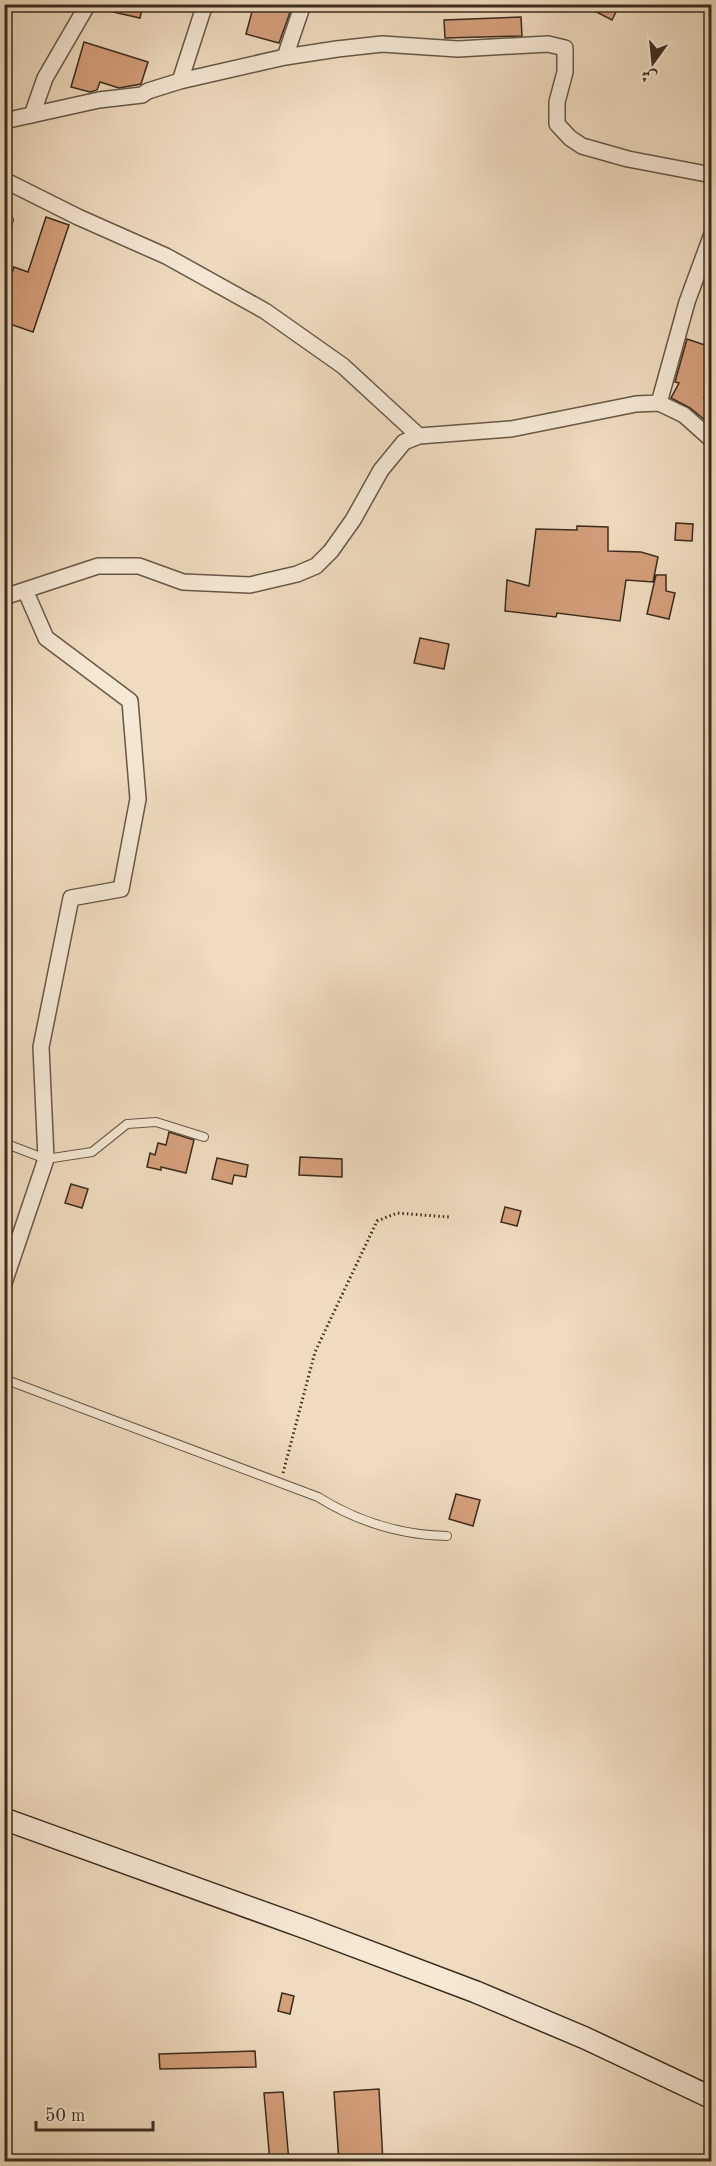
<svg xmlns="http://www.w3.org/2000/svg" width="716" height="2166" font-family="'Old Standard TT',Amiri,serif">
<style>
.building{fill:#d59f7c;stroke:#3b2c1d;stroke-width:1.5}
.lines{fill:none;stroke-linecap:round;stroke-linejoin:round}
.lane-casing{stroke:#685846;stroke-width:10}
.street-casing{stroke:#685846;stroke-width:18}
.secondary-casing{stroke:#3b2c1d;stroke-width:24}
.path{stroke:#3b2c1d;stroke-width:3;stroke-dasharray:1.5 3;stroke-linecap:butt}
.lane{stroke:#f5e8d5;stroke-width:8}
.street{stroke:#f5e8d5;stroke-width:15}
.secondary{stroke:#f5e8d5;stroke-width:21}
</style>
<rect width="100%" height="100%" fill="#efdbbf"/>
<filter id="stains"><feTurbulence type="fractalNoise" baseFrequency=".00333" numOctaves="4"/><feColorMatrix values="0 0 0 0 .2 0 0 0 0 .09 0 0 0 0 .02 0 0 0 .5 -.17"/></filter>
<radialGradient id="worn" r=".72"><stop offset=".6" stop-color="#630" stop-opacity="0"/><stop offset="1" stop-color="#630" stop-opacity=".3"/></radialGradient>
<!-- building -->
<path class="building" d="M105,4H143L140,18L104,10Z
M254,4H293L279,43L246,34Z
M581,4H620L612,20Z
M521,17L522,36L445,38L444,20Z
M84,42L148,62L141,84L119,88L100,82L97,90L90,92L71,87Z
M46,217L69,225L33,332L4,322V294L14,267L28,272Z
M687,339L711,347V374L704,398L711,404V425L690,408L671,398L679,383L675,382Z
M676,523L693,524L692,541L675,540Z
M577,526L608,527V551L641,552L658,557L653,582L626,580L620,621L557,613L556,617L505,611L507,580L529,586L536,529L577,530Z
M656,575H666V591L675,593L669,619L647,614Z
M420,638L449,644L444,669L414,663Z
M169,1132L194,1140L186,1173L161,1167V1170L147,1167L150,1153L155,1155L158,1143L166,1145Z
M300,1157L342,1159V1177L299,1175Z
M217,1158L248,1165L246,1177L234,1175L232,1184L212,1179Z
M71,1184L88,1189L82,1208L65,1203Z
M505,1207L521,1211L517,1226L501,1222Z
M456,1494L480,1500L473,1526L449,1519Z
M282,1993L294,1996L290,2014L278,2011Z
M255,2051L256,2067L160,2069L159,2054Z
M379,2089L383,2162H339L334,2092Z
M283,2092L289,2162H270L264,2093Z"/>
<g class="lines">
<!-- lane casing -->
<g class="lane-casing">
<path id="lane" d="M4,235L9,220
M4,1143L46,1159L92,1152L127,1124L156,1122L204,1137
M4,1379L318,1497C358,1522 399,1535 447,1536"/>
</g>
<!-- street casing -->
<g class="street-casing">
<path id="street" d="M285,57L303,4
M180,81L205,4
M32,115L45,78L88,4
M4,121L99,100L142,95L148,91L180,81L285,57L337,49L382,44L458,49L548,44L565,48V72L557,102V124L570,138L582,146L628,159L712,175
M4,180L78,217L166,256L265,311L343,366L419,436
M659,403L687,302L712,234
M4,597L98,566H139L183,582L250,585L297,574L316,566L331,551L353,520L381,470L404,442L419,436L511,429L636,404L659,403L684,415L712,440
M4,1283L46,1159L41,1047L71,898L121,889L138,799L130,701L46,638L25,590"/>
</g>
<!-- secondary casing -->
<g class="secondary-casing">
<path id="secondary" d="M4,1819L309,1929L476,1992L585,2038L712,2098"/>
</g>
<!-- path -->
<path class="path" d="M283,1473L315,1352L377,1221L397,1213L449,1217"/>
<!-- lane -->
<use href="#lane" class="lane"/>
<!-- street -->
<use href="#street" class="street"/>
<!-- secondary -->
<use href="#secondary" class="secondary"/>
</g>
<!-- margin -->
<rect width="716" height="2166" fill="none" stroke="#efdbbf" stroke-width="24"/>
<rect x="6" y="6" width="704" height="2154" fill="none" stroke="#3b2c1d" stroke-width="3"/>
<rect x="12" y="12" width="692" height="2142" fill="none" stroke="#3b2c1d" stroke-width="1.5"/>
<!-- north arrow -->
<g transform="translate(653 63) rotate(195)" stroke="#f5e8d5" stroke-width="4.5" paint-order="stroke">
<path d="M0-4.5L10 22L0 15L-10 22Z" fill="#3b2c1d"/>
<text y="-9" font-size="16" font-weight="bold" text-anchor="middle" fill="#3b2c1d">ش</text>
</g>
<!-- scale -->
<path d="M36 2121v9h117v-9" fill="none" stroke="#3b2c1d" stroke-width="3"/>
<text x="45" y="2121" font-size="18" fill="#3b2c1d" stroke="#f5e8d5" stroke-width="4.5" paint-order="stroke">50 m</text>
<rect width="100%" height="100%" filter="url(#stains)"/>
<rect width="100%" height="100%" fill="url(#worn)"/>
</svg>
